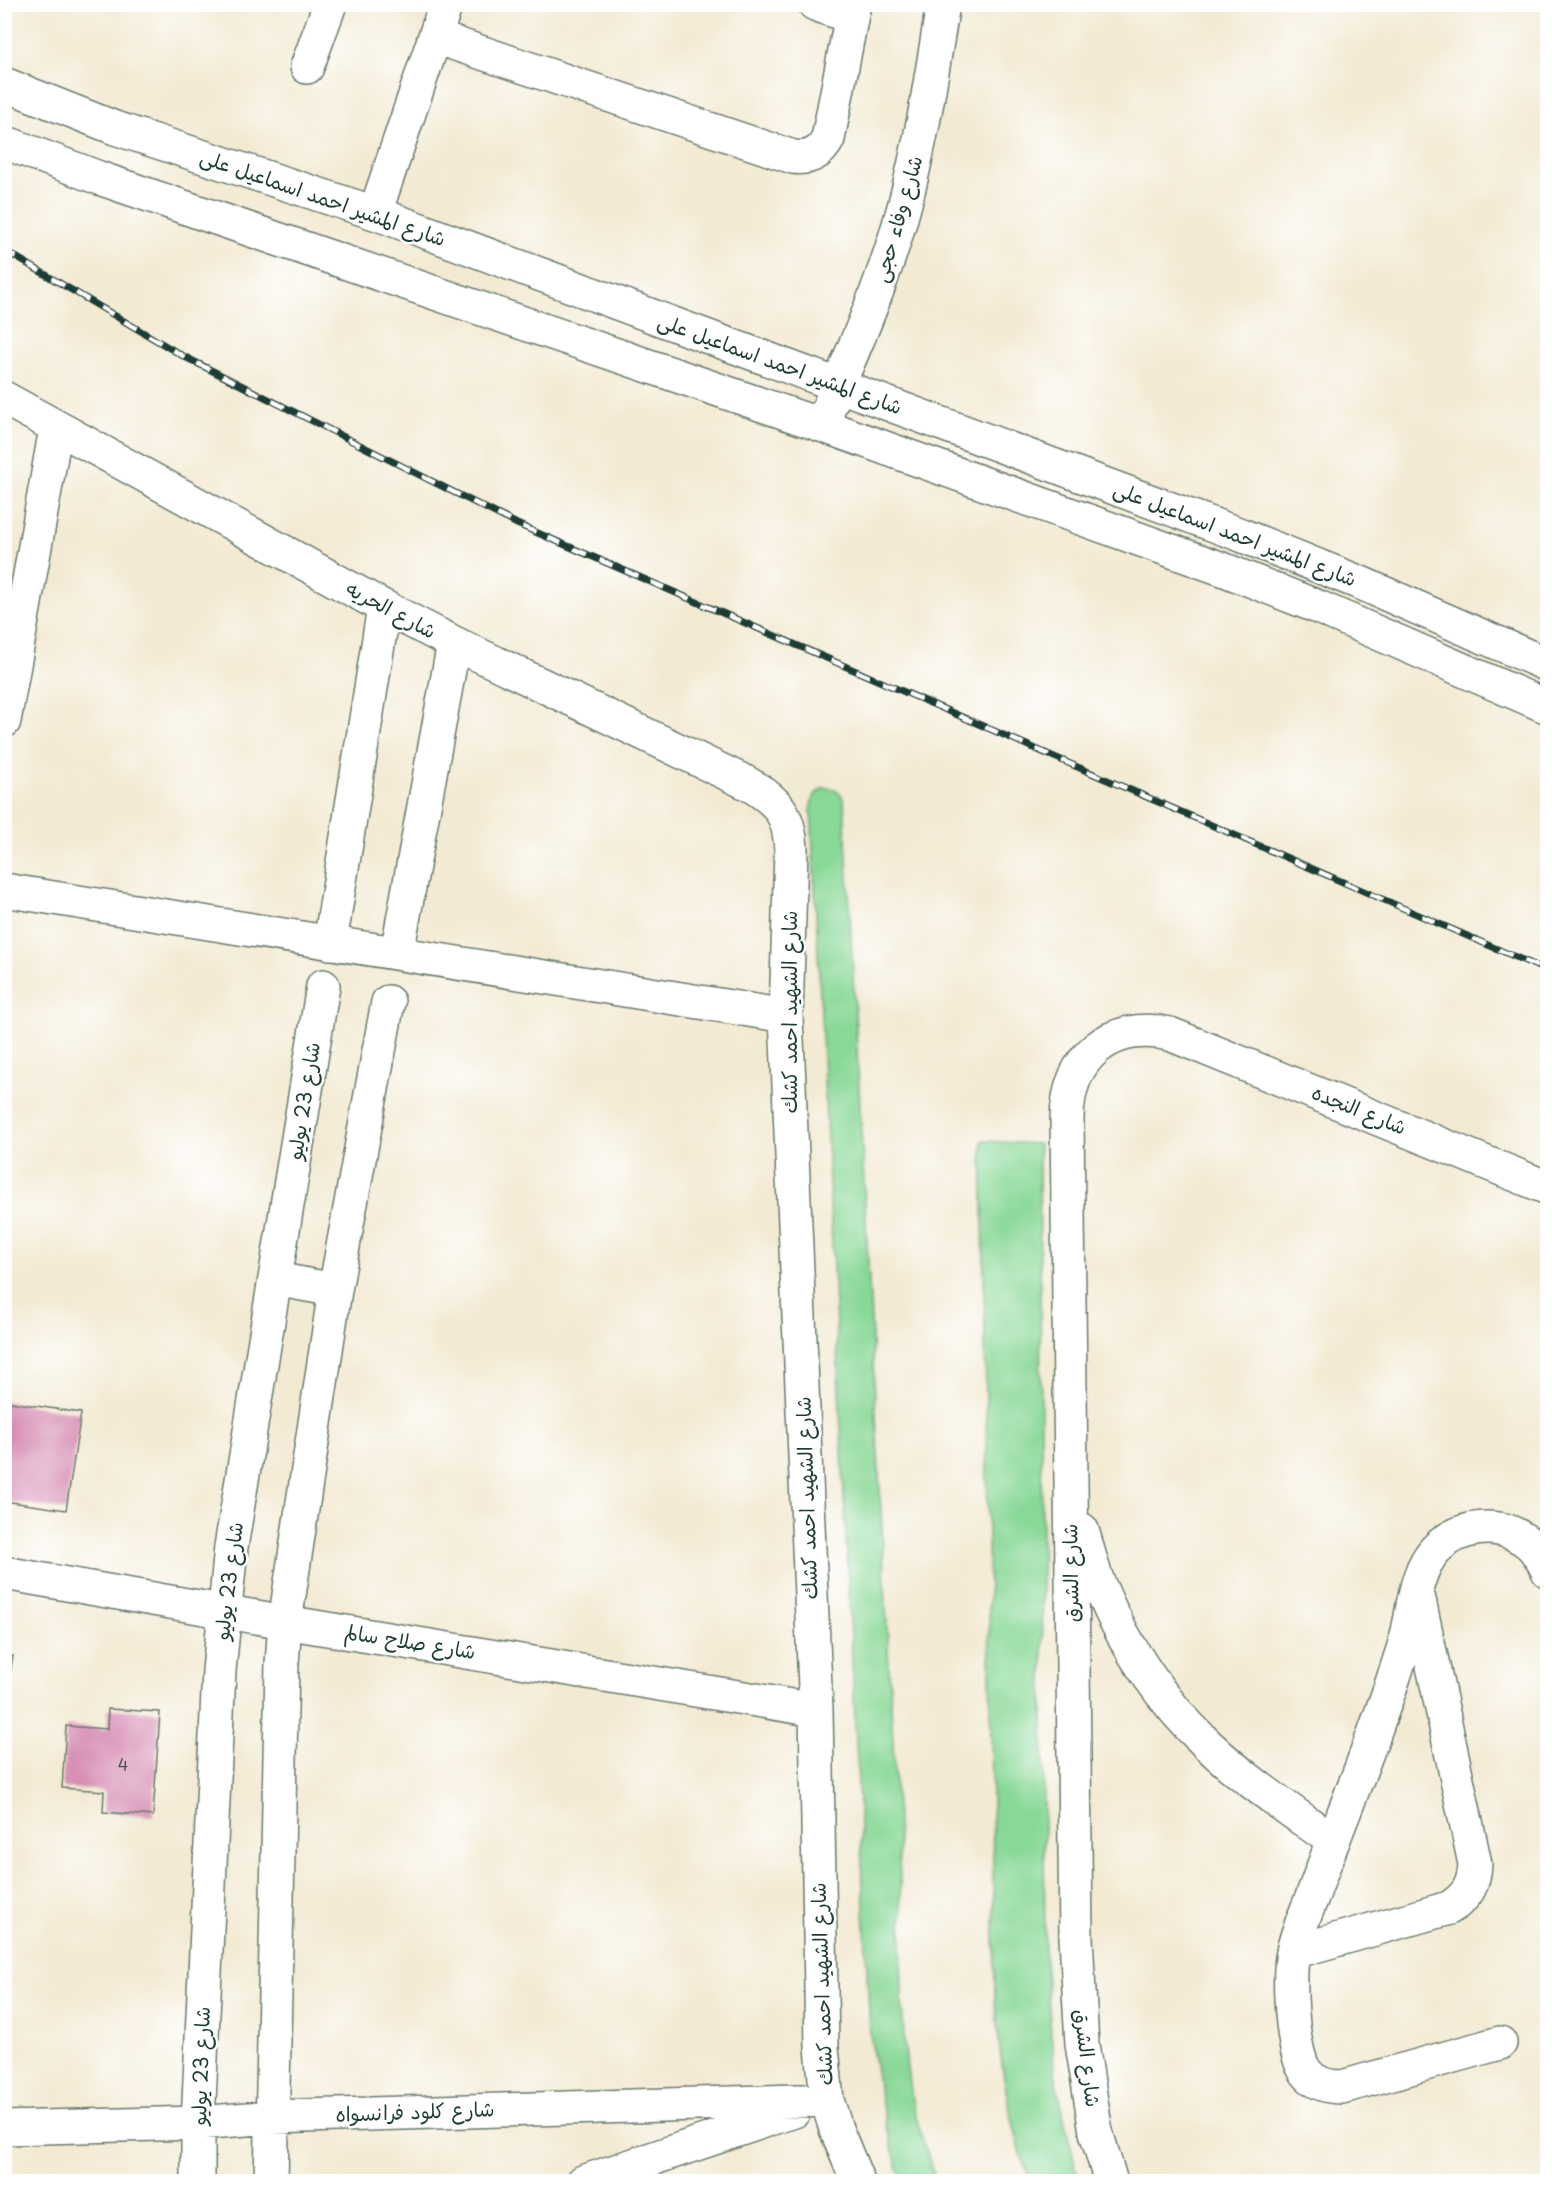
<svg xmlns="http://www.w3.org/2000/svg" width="1552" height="2186" font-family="'Playpen Sans','Playpen Sans Arabic',sans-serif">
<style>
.green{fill:#88d897;stroke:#548a66;stroke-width:1.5}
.building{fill:#d78eb5}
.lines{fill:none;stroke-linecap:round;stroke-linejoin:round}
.minor-casing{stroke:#697a6c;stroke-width:36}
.major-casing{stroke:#697a6c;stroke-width:36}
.minor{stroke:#fff;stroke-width:33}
.major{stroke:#fff;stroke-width:33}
.rail-casing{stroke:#1f3d34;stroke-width:7}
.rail{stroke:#fff;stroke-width:4.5;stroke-dasharray:14;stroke-linecap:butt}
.labels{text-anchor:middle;stroke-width:5;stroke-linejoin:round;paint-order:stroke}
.number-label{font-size:16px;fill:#4d5154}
.street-label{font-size:20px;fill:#1f3d34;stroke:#fff}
</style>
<rect width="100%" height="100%" fill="#fff"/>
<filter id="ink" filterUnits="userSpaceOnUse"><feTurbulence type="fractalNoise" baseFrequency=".0167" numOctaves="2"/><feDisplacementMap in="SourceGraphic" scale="12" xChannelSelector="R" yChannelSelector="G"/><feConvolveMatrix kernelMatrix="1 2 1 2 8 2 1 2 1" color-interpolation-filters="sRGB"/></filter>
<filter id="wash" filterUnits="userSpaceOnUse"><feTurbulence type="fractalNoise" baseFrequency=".008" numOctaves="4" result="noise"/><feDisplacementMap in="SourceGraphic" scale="24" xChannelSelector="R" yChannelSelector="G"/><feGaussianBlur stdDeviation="1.35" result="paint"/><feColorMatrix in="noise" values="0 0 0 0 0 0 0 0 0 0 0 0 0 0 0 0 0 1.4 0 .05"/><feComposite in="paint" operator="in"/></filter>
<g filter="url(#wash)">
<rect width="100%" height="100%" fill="#f3ead3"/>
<!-- green -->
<path class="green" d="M824,788C834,788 839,791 844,800L902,1916C901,1971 901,2028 909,2083C914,2117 926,2149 936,2181H902C886,2133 877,2084 870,2033L811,809C811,798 814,794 824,788Z
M982,1141L1039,1144L1045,1958L1054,2069L1065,2123L1079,2181H1030C1009,2122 1000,2063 995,2001Z"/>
<g id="blocks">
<!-- building -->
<path class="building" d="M4,1401L81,1413L66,1510L4,1501Z
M4,1655L13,1656L6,1696H4Z
M108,1709L160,1712L153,1816L103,1812L104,1791L62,1788L66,1726L107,1729Z"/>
</g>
</g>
<g filter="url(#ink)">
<use href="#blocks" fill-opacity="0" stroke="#697a6c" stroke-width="1.5"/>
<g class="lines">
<!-- minor casing -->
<g class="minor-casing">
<path id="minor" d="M815,4L851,17
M435,37L793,157C810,159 820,154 828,139L854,4
M307,67L330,4
M375,213L446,4
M4,398L384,607L454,643L747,783C778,801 789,813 791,849L786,1016L816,1710L822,2047L827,2100L836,2129L858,2182
M821,425C852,354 884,282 904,207C922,140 932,73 943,4
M4,721L56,428
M4,890L786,1016
M330,943L384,607
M397,953L454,643
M275,1279L335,1290
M1082,1530C1088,1549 1092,1569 1100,1587C1125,1646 1162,1702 1208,1745C1246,1781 1290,1810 1332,1840
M4,1573L285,1622L816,1710
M1293,1952L1449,1908C1467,1897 1474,1885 1475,1864L1419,1600
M1500,2043L1342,2087C1328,2087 1315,2084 1306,2072C1291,2052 1288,1976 1293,1952C1297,1931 1307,1911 1314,1892C1336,1830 1362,1770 1383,1708C1391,1687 1398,1665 1405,1643C1414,1614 1413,1573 1436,1549C1458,1527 1496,1520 1523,1539C1535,1546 1542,1559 1548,1571
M4,2128L198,2123L272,2117L827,2100
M198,2182V2123L219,1671L231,1547L323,986
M271,2182L282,1664L285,1622L335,1290L388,1002
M583,2182L794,2111
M1111,2182L1096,2132L1082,2044L1076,1938L1067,1118C1068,1057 1110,1021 1170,1034L1548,1188"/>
</g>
<!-- major casing -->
<g class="major-casing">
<path id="major" d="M4,84L115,128L375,213L1241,535L1363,584L1548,665
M4,142L99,178L821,425L1225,570L1318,607L1548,707"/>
</g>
<!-- minor -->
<use href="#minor" class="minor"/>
<!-- major -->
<use href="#major" class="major"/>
<!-- rail casing -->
<g class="rail-casing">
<path id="rail" d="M4,250L183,356L517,524L1548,971"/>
</g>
<!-- rail -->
<use href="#rail" class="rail"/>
</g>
</g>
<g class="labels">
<!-- number labels -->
<g class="number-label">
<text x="123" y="1771">4</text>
</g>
<!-- street labels -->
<g class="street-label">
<text transform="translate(323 198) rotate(19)" y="7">شارع المشير احمد اسماعيل على</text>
<text transform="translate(898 219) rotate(-74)" y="7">شارع وفاء حجى</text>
<text transform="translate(780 364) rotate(20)" y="7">شارع المشير احمد اسماعيل على</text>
<text transform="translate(1235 534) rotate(21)" y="7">شارع المشير احمد اسماعيل على</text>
<text transform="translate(391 610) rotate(28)" y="7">شارع الحريه</text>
<text transform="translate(790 1012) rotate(-90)" y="7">شارع الشهيد احمد كشك</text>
<text transform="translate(304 1101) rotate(-81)" y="7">شارع 23 يوليو</text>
<text transform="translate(1359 1110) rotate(22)" y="7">شارع النجده</text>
<text transform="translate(807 1498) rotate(-92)" y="7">شارع الشهيد احمد كشك</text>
<text transform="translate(1071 1573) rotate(-91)" y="7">شارع الشرق</text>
<text transform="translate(229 1581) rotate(-83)" y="7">شارع 23 يوليو</text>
<text transform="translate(410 1642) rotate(9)" y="7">شارع صلاح سالم</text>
<text transform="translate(822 1984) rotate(-92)" y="7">شارع الشهيد احمد كشك</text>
<text transform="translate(1087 2058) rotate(83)" y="7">شارع الشرق</text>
<text transform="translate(201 2066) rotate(-88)" y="7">شارع 23 يوليو</text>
<text transform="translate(415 2112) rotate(-2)" y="7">شارع كلود فرانسواه</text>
</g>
</g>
<!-- margin -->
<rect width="1552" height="2186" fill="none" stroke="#fff" stroke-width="24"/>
</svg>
